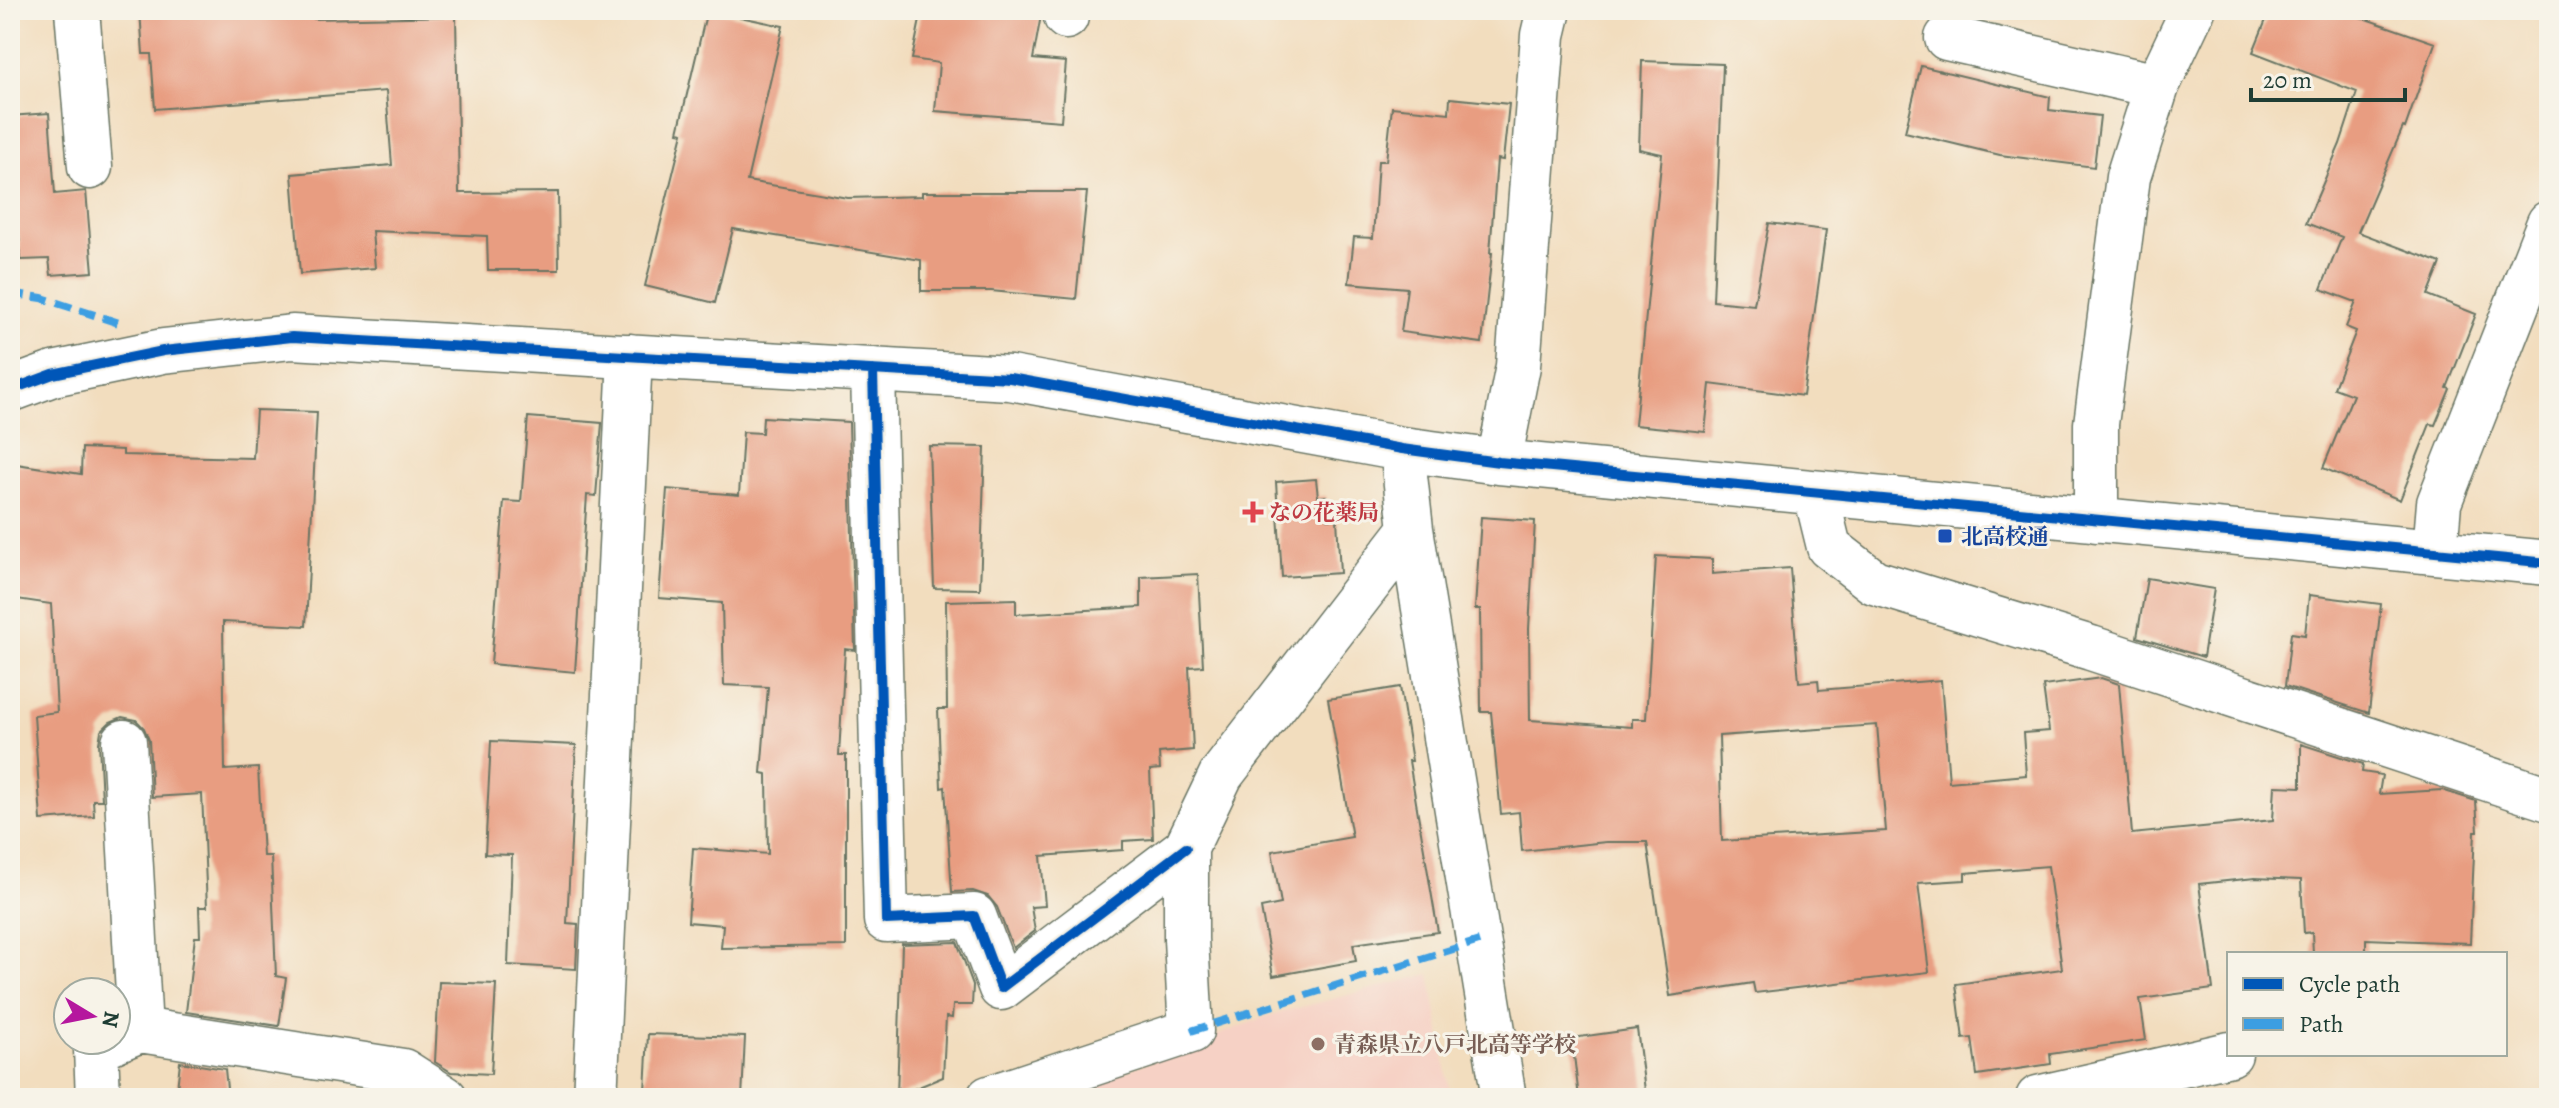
<svg xmlns="http://www.w3.org/2000/svg" width="2559" height="1108" font-family="Alegreya,'Noto Serif JP',serif">
<style>
.built{fill:#f6d1c5}
.building{fill:#e89d81;fill-rule:evenodd}
.lines{fill:none;stroke-linecap:round;stroke-linejoin:round}
.minor-casing{stroke:#697564;stroke-width:47}
.minor{stroke:#fff;stroke-width:44}
.quiet{stroke:#3c9ee2;stroke-width:8;stroke-dasharray:16 8;stroke-linecap:butt}
.cycleway-casing{stroke:#f7f3e8;stroke-width:15}
.cycleway{stroke:#0057b8;stroke-width:10}
.health-dot{fill:#e0444e;stroke:#f7f3e8;stroke-width:3}
.transit-dot{fill:#1a4fb4;stroke:#f7f3e8;stroke-width:3}
.education-dot{fill:#8d6e63;stroke:#f7f3e8;stroke-width:3}
.labels{text-anchor:middle;stroke-width:6;stroke-linejoin:round;paint-order:stroke}
.health-label{font-size:22px;font-weight:bold;fill:#be3a42;stroke:#f7f3e8;text-anchor:start}
.transit-label{font-size:22px;font-weight:bold;fill:#164399;stroke:#f7f3e8;text-anchor:start}
.education-label{font-size:22px;font-weight:bold;fill:#785e54;stroke:#f7f3e8;text-anchor:start}
</style>
<rect width="100%" height="100%" fill="#f7f3e8"/>
<filter id="ink" filterUnits="userSpaceOnUse"><feTurbulence type="fractalNoise" baseFrequency=".0125" numOctaves="2"/><feDisplacementMap in="SourceGraphic" scale="16" xChannelSelector="R" yChannelSelector="G"/><feConvolveMatrix kernelMatrix="1 2 1 2 8 2 1 2 1" color-interpolation-filters="sRGB"/></filter>
<filter id="wash" filterUnits="userSpaceOnUse"><feTurbulence type="fractalNoise" baseFrequency=".006" numOctaves="4" result="noise"/><feDisplacementMap in="SourceGraphic" scale="32" xChannelSelector="R" yChannelSelector="G"/><feGaussianBlur stdDeviation="1.8" result="paint"/><feColorMatrix in="noise" values="0 0 0 0 0 0 0 0 0 0 0 0 0 0 0 0 0 1.4 0 .05"/><feComposite in="paint" operator="in"/></filter>
<g filter="url(#wash)">
<rect width="100%" height="100%" fill="#f2ddbe"/>
<!-- built -->
<path class="built" d="M1430,974L1451,1098H1046L1123,1072L1267,1016Z"/>
<g id="blocks">
<!-- building -->
<path class="building" d="M140,10H313L314,19L456,16L459,193L558,192L559,270H488L487,236L372,231L375,268L300,274L292,174L392,165L386,91L155,109L151,54H143Z
M707,10L783,26L747,181L848,198L922,196V192H1087L1076,299L991,291H921V260L733,229L715,303L645,286L683,133L678,132Z
M922,10H1042L1033,59L1066,62L1061,121L935,111L939,63L912,59Z
M2270,10H2340L2435,43L2405,128L2403,127L2358,232L2441,263L2428,295L2476,314L2447,388L2450,389L2435,425L2430,424L2400,500L2323,468L2353,395L2334,388L2356,331L2346,327L2356,302L2321,289L2342,237L2306,223L2340,144L2357,92L2253,52Z
M1642,61L1723,64L1713,301L1754,305L1769,223L1826,230L1803,396L1710,384L1705,432L1635,425L1662,154L1639,149Z
M1921,66L2050,97L2049,110L2100,116L2094,167L2000,155L1905,132Z
M1450,98L1509,104L1503,160L1497,159L1490,253H1492L1482,343L1401,332L1407,288L1349,283L1354,237L1373,238L1378,161H1386L1392,107L1449,113Z
M49,113L55,194L86,191L93,272L51,275L49,259L21,260L19,235H10V116Z
M256,410L317,412L306,626L223,622L225,770L258,768L263,856H271L276,976L286,978L279,1026L186,1012L195,937H200L199,907H207L202,794L152,797L149,740L144,728L136,720L122,717L110,722L101,731L99,743L102,800H93L94,816L41,820L34,715L57,712L51,604L10,598V463L81,474L82,448L123,450V455L253,458Z
M528,417L602,423L596,496L587,495L575,672L491,664L504,501L521,502Z
M763,417L849,422L855,650L845,649L839,755H846V946L721,948L723,925L688,922L693,848L768,854L767,774L761,773L768,687L724,685L722,603L659,598L667,489L739,495L743,432L762,433Z
M929,446L985,447L980,589L934,588Z
M1316,479L1318,497L1326,496L1328,519H1337L1340,573L1282,577L1276,482Z
M1481,517L1535,521L1529,629L1530,720L1632,727V719H1646L1656,556L1712,559V574L1790,568L1799,682L1818,680L1819,690L1941,680L1949,782L2026,775L2023,733L2049,731L2043,686L2101,678L2119,684L2132,834L2273,820L2275,786L2301,787V744L2363,764L2362,772L2382,775L2379,794L2442,790L2476,801L2478,831H2475L2470,943L2366,939V954H2313L2312,932L2304,933L2301,880L2255,878L2199,884L2213,989L2140,999L2146,1040L2050,1054L2051,1064L1977,1075L1972,1038L1963,1039L1956,984L2062,969L2048,866L1965,873V880L1918,883L1929,972L1755,993L1753,983L1670,996L1647,842H1606L1522,851L1519,812L1501,814L1491,712H1481L1480,609H1475ZM1877,725L1886,831L1722,841L1719,736Z
M1198,574L1203,666L1189,667L1193,750L1159,753L1160,769L1150,770L1153,839L1123,841V850L1041,856L1045,906L1031,907L1035,931L1013,948L997,907L988,896L973,891L952,892L945,787L941,788L938,709H947L946,601L1016,599V614L1141,607V577Z
M2147,578L2214,589L2203,657L2137,637Z
M2309,595L2381,604L2369,713L2285,686L2291,633L2305,635Z
M1400,687L1412,761H1409L1438,932L1353,944L1356,961L1273,976L1261,908L1281,904L1272,851L1352,837L1328,699Z
M491,741L576,745L567,923L578,924L576,969L508,965L512,855L485,854Z
M957,942L973,985L972,1005H953L952,1018L946,1017L943,1077L897,1096L902,944Z
M439,982L496,984L491,1074L451,1072L435,1062Z
M1637,1029L1646,1098H1579L1572,1038Z
M648,1034L745,1037L742,1098H668V1092L645,1091Z
M180,1062L225,1069L228,1098H176Z"/>
</g>
</g>
<g filter="url(#ink)">
<use href="#blocks" fill-opacity="0" stroke="#697564" stroke-width="2"/>
<g class="lines">
<!-- minor casing -->
<g class="minor-casing">
<path id="minor" d="M77,10L90,167
M1066,17L1067,10
M1947,38L2157,86L2128,177L2096,424V520
M2157,86L2193,10
M873,370L886,920L974,916L1001,988L1186,848
M10,390L53,374L163,351L292,337L1010,378L1402,449L1499,462L2549,563
M1402,449L1411,529L1504,1098
M1499,462L1518,366L1543,35L1549,10
M1816,494L1829,547L1874,582L2091,648L2549,799
M2435,551L2439,503L2549,223
M124,742L140,1030
M116,1040L140,1030L403,1071L445,1098
M98,1098L96,1049L116,1040
M595,1098L630,356
M989,1098L1191,1031L1186,939V848L1221,775L1411,529
M2038,1098L2230,1054"/>
</g>
<!-- minor -->
<use href="#minor" class="minor"/>
<!-- quiet -->
<path class="quiet" d="M10,293L42,298L119,323
M1191,1031L1479,941"/>
<!-- cycleway casing -->
<g class="cycleway-casing">
<path id="cycleway" d="M873,370L886,920L974,916L1001,988L1186,848
M10,390L53,374L163,351L292,337L1010,378L1402,449L1499,462L2549,563"/>
</g>
<!-- cycleway -->
<use href="#cycleway" class="cycleway"/>
</g>
</g>
<!-- markers -->
<path class="health-dot" d="M1249 500h8v8h8v8h-8v8h-8v-8h-8v-8h8z"/>
<rect class="transit-dot" x="1937" y="528" width="16" height="16" rx="4"/>
<circle class="education-dot" cx="1318" cy="1044" r="8"/>
<g class="labels">
<!-- health labels -->
<g class="health-label">
<text x="1269" y="520">なの花薬局</text>
</g>
<!-- transit labels -->
<g class="transit-label">
<text x="1961" y="544">北高校通</text>
</g>
<!-- education labels -->
<g class="education-label">
<text x="1334" y="1052">青森県立八戸北高等学校</text>
</g>
</g>
<!-- margin -->
<rect width="2559" height="1108" fill="none" stroke="#f7f3e8" stroke-width="40"/>
<!-- legend -->
<rect x="2227" y="952" width="280" height="104" fill="#f7f3e8" stroke="#a1aaa0" stroke-width="2"/>
<rect x="2243" y="978" width="40" height="12" fill="#0057b8" stroke="#a1aaa0" stroke-width="2"/>
<text x="2299" y="992" font-size="24" fill="#1f3d34">Cycle path</text>
<rect x="2243" y="1018" width="40" height="12" fill="#3c9ee2" stroke="#a1aaa0" stroke-width="2"/>
<text x="2299" y="1032" font-size="24" fill="#1f3d34">Path</text>
<!-- north arrow -->
<g transform="translate(92 1016) rotate(100)"><circle r="38" fill="#f7f3e8" stroke="#a1aaa0" stroke-width="2"/>
<path d="M0-6L14 30L0 20L-14 30Z" fill="#b5179e"/>
<text y="-12" font-size="22" font-weight="bold" text-anchor="middle" fill="#1f3d34">N</text>
</g>
<!-- scale -->
<path d="M2251 88v12h154v-12" fill="none" stroke="#1f3d34" stroke-width="4"/>
<text x="2263" y="88" font-size="24" fill="#1f3d34" stroke="#f7f3e8" stroke-width="6" paint-order="stroke">20 m</text>
</svg>
